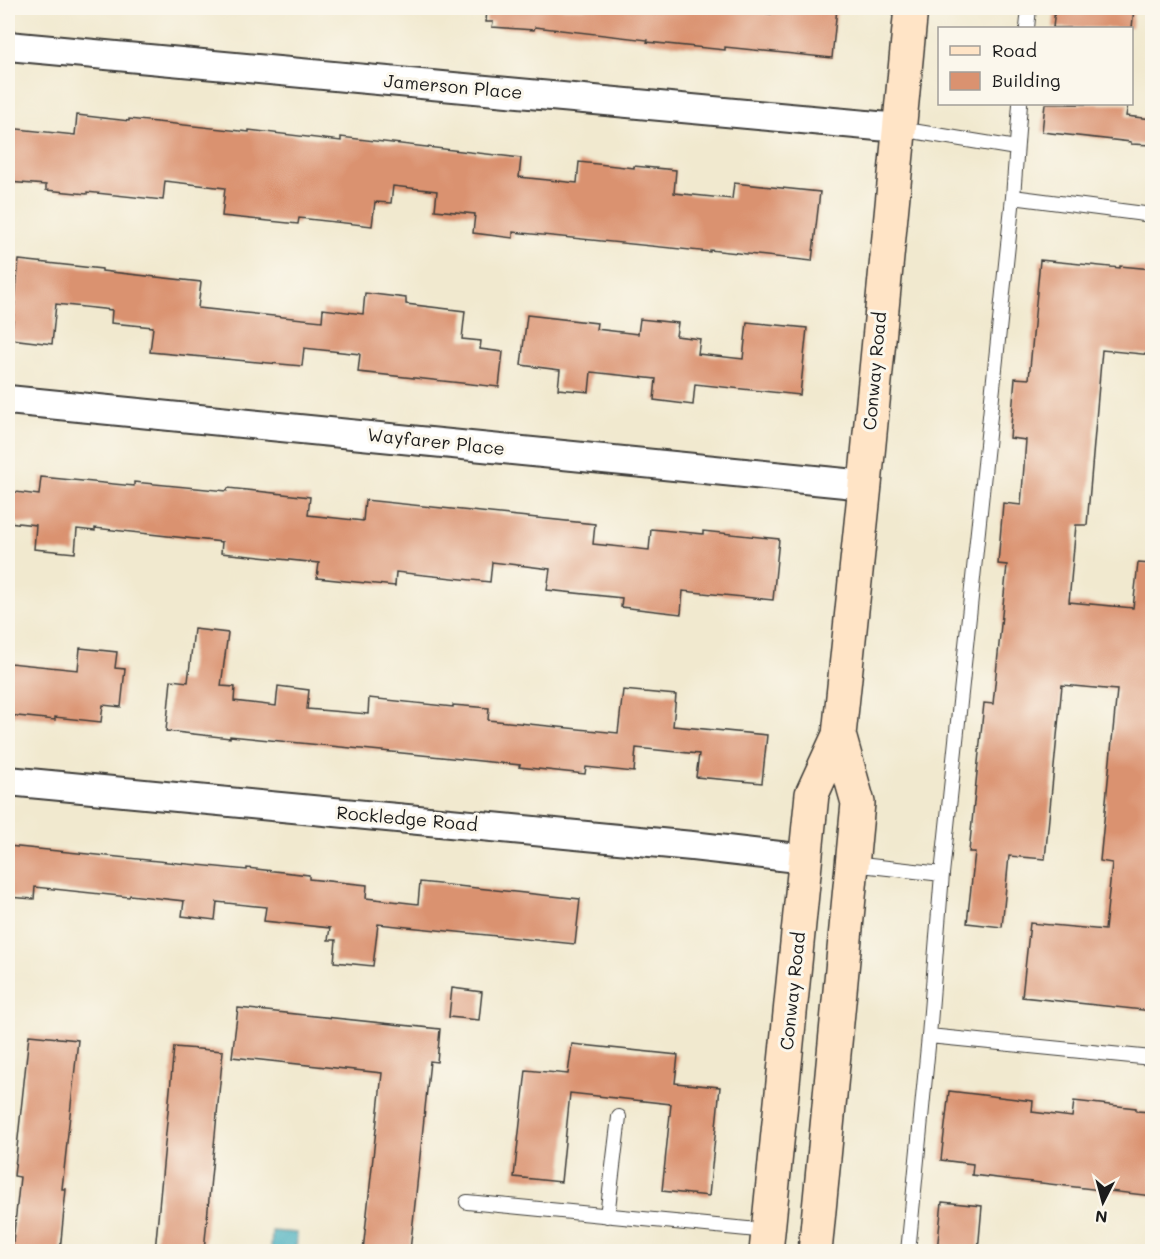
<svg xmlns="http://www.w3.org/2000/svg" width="1160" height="1259" font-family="Mali,sans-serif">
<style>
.water{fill:#3dabbc;stroke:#2c646c;stroke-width:1.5}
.building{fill:#da9270}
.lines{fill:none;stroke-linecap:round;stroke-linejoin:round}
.lane-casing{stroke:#3c3b37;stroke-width:16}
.street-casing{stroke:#3c3b37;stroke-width:32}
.secondary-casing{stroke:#3c3b37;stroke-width:36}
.lane{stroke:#fff;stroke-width:14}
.street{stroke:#fff;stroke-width:28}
.secondary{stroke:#ffe4c6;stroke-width:33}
.labels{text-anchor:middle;stroke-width:6;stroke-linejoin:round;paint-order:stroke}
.street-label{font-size:18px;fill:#1c1c1c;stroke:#fbf7ec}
</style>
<rect width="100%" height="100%" fill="#fbf7ec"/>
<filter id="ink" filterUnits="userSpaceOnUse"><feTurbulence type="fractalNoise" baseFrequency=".0167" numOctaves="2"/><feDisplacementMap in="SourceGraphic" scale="12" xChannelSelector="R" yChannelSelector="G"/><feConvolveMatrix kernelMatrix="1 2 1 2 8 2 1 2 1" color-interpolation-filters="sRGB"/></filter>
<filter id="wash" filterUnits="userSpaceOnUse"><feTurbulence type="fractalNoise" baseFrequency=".008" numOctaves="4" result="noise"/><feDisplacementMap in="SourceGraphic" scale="24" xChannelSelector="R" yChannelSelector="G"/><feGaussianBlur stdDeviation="1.35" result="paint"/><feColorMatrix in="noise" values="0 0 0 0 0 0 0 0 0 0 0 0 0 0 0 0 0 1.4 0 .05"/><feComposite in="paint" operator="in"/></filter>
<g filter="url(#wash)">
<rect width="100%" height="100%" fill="#f1e9cf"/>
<!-- water -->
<path class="water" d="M272,1231L297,1233L296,1251H271Z"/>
<g id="blocks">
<!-- building -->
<path class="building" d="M487,8H730L729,9L771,14L772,8H837L832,58L725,47V50L647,42L648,40L535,27L534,30L492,27L493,22H486Z
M1055,8H1134L1132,28H1053Z
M1045,104H1128L1126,116L1152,119V145L1131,144V142L1042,132Z
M77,115L129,121V119L249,132V130L341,141V137L521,158L519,177L577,183L579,162L634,168V166L676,170L674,193L732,199L734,183L820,192L812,261L710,250V252L513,232V238L473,233L475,214L435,210L437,191L393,186L391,203L375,202L372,226L299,218L298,224L222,216L225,188L165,181L163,200L87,192V194L46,190V185L8,182V128L75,135Z
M19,260L102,269V271L201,282L198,308L322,321L323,309L363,314L365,293L406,298V304L465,311L462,339L481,341L480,349L503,352L499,387L358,372L360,354L304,348L302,366L150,352L153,327L111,323L112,310L56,304L52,344L11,339Z
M1040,260L1120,268V266L1152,269V355L1102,350L1087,525H1076L1069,602L1133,608L1138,563L1152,564V1011L1022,997L1030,923L1105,930L1112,863L1100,861L1117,690L1062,685L1045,859L1009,856L1002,927L967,923L975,852H969L984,703L993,704L1007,565L998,564L1003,503L1021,505L1026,440L1010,438L1015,378L1029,379Z
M527,315L597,323L596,329L638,334L640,319L678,323L676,336L700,339L698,354L743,359L747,322L807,328L800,395L695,384L693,405L654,400L656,379L591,372L589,392L558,389L560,370L521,365Z
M41,477L134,486V482L227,491L228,488L310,497L308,515L363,521L365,500L595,524L593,544L649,550L651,529L703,534V531L779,539L773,600L683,591L681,614L621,607L622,598L547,590L550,569L492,562L490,582L396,572L395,586L317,578L319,563L221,553L222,542L95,528V531L77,529L75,553L34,549L36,525L8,522V491L39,495Z
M194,629L228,633L221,686L235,687L234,701L276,706L278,686L309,690L307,709L368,714L369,698L453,707V705L489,708L488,720L618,733L623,690L676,695L673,726L767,735L762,783L696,777L699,754L636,748L634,772L586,767L585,774L519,767L520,765L412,754L230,736V738L166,731L171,680L188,682Z
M80,648L117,652L115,668L125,669L121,707L103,705L101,722L55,717V720L8,715V687L10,663L78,670Z
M8,846L247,870V868L309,875V879L367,885L366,898L418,904L420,882L580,899L575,944L378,924L373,966L334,962L336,940H328L330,928L264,921L266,907L217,902L215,920L182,916L184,901L130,895L129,897L35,887L34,899L8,897Z
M452,988L482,992L479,1020L449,1017Z
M238,1008L440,1029L437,1062L430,1061L410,1251H363L382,1073L232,1057Z
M29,1035L78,1040L62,1189H66L60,1251H12L20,1177L14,1176Z
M572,1044L678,1055L675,1083L720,1087L709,1196L662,1191L671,1104L570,1093L561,1182L514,1177L526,1070L568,1074Z
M174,1047L223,1051L204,1251H155Z
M949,1091L1033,1101L1032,1112L1072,1117L1074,1101L1136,1108V1111L1152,1112V1196L972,1175L973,1164L941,1160Z
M942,1202L982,1206L978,1251H937Z"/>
</g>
</g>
<g filter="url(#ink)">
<use href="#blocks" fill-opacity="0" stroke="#3c3b37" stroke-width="1.5"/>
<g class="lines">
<!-- lane casing -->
<g class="lane-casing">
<path id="lane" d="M1027,28L1029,8
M900,129L1016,148
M1013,197L1152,215
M852,864L942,874
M929,1036L1152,1058
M467,1202L768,1231
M607,1216L619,1117
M908,1252L929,1036L942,874L1013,197L1020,104"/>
</g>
<!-- street casing -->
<g class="street-casing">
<path id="street" d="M8,46L899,128
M8,400L865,485
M8,781L692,846L806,859"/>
</g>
<!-- secondary casing -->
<g class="secondary-casing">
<path id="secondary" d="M766,1252L812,794L839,735L865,485L911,8
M815,1252L858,803L839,735"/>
</g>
<!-- lane -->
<use href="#lane" class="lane"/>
<!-- street -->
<use href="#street" class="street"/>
<!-- secondary -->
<use href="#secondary" class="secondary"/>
</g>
</g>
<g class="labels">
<!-- street labels -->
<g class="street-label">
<text transform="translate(453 87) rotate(5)" y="6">Jamerson Place</text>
<text transform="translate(875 371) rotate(-85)" y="6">Conway Road</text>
<text transform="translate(436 442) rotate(6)" y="6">Wayfarer Place</text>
<text transform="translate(407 819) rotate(5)" y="6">Rockledge Road</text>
<text transform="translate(793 991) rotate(-84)" y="6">Conway Road</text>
</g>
</g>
<!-- margin -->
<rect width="1160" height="1259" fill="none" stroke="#fbf7ec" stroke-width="30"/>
<!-- legend -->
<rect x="938" y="27" width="195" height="78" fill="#fbf7ec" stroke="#a29f99" stroke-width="1.5"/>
<rect x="950" y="46" width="30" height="9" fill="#ffe4c6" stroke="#a29f99" stroke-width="1.5"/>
<text x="992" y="57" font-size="18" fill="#1c1c1c">Road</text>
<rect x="950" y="72" width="30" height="18" fill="#da9270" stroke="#a29f99" stroke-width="1.5"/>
<text x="992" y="87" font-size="18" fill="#1c1c1c">Building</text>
<!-- north arrow -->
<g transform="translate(1103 1202) rotate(186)" stroke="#fbf7ec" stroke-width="4.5" paint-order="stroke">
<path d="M0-4.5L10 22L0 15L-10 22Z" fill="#1c1c1c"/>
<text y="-9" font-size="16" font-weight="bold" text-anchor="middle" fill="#1c1c1c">N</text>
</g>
</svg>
